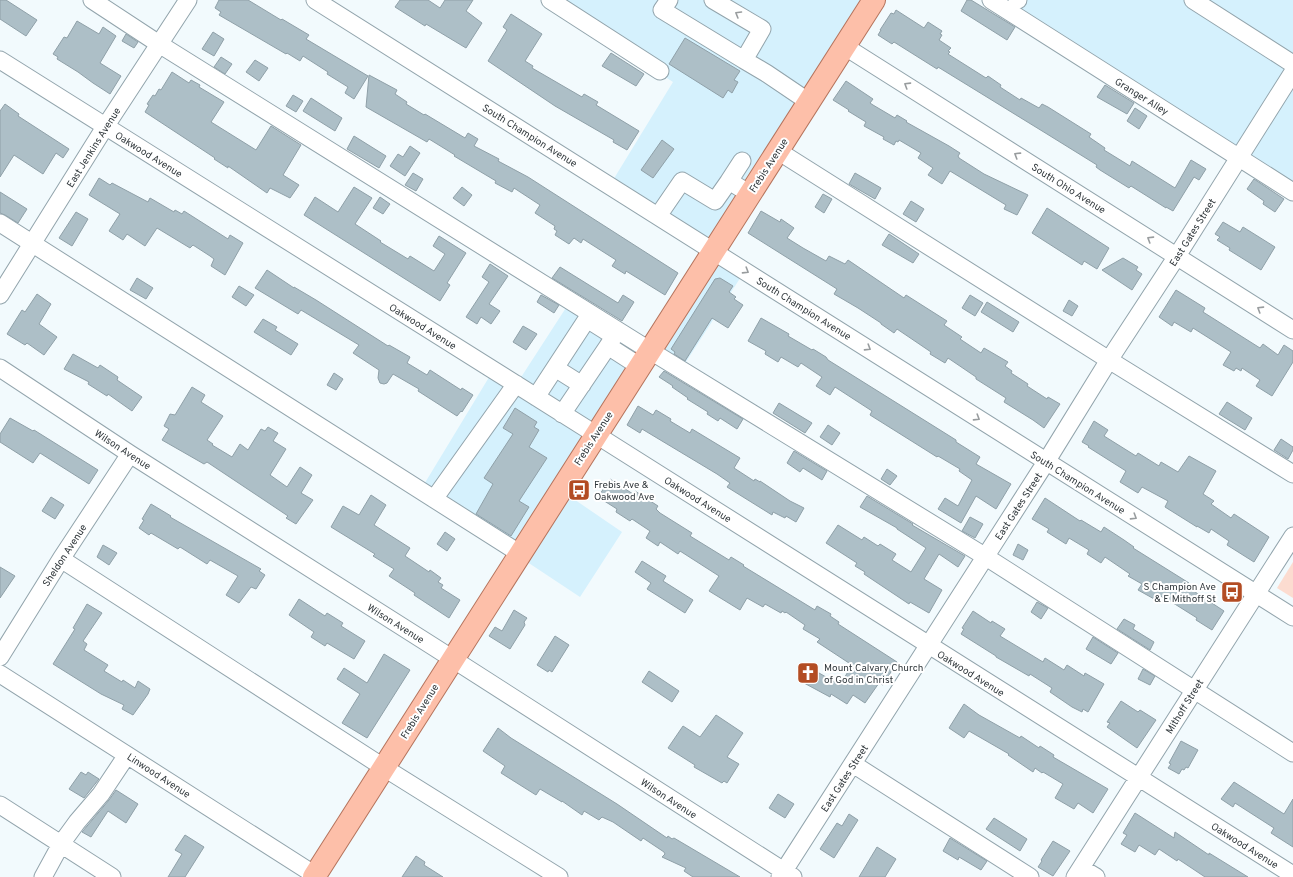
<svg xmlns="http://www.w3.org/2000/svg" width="1293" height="877" font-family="Overpass,sans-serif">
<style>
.built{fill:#d5f1fd}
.green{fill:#fcdcd0}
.building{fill:#adbfc7;stroke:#8fa0a8}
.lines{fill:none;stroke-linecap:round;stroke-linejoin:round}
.minor-casing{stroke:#92a4ac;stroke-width:19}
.major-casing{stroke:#b5745d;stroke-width:24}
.minor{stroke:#fff;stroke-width:17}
.major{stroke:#fdbfa9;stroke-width:22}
.oneway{stroke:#989c9e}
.labels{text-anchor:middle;stroke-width:4;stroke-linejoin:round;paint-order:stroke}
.street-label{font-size:10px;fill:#31383c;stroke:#fff}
.poi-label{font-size:10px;fill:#31383c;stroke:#fff;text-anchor:start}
</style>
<rect width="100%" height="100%" fill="#f2fafd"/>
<!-- built -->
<path class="built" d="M546,0H875L716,250L746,269L682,368L652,350L562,491L622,532L580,597L420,491L494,369L516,385L571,300L648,347L712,249L610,185L673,82Z
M989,0H1293V193Z"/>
<!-- green -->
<path class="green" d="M1293,562V598L1277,588Z"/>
<!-- building -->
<path class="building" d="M0,0H6L37,20L26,36L0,19Z
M219,0H248L281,20L282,19L309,35L306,39L368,76L354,99L345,93L348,87L327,74L328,72L303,56L300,61L287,53L286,54L219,15L221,12L215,8Z
M400,0H428L440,8L445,0H473L466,11L482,23L466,48L426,24L425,26L395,7Z
M967,0H971L1015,27L1007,40L961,11Z
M896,10L924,28L928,22L942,31L940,34L942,35L939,40L951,48L948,51L950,52L948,54L986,78L988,76L1001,85L1000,87L1020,100L1021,98L1039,108L1042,104L1048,107L1091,134L1089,137L1105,148L1104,150L1130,166L1132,161L1175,188L1191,160L1206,169L1199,180L1194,177L1173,211L1166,207V208L1131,186L1129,188L1100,170L1096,167L1097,165L1047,134L938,67L937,69L894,42L892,44L878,35L881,30H880L891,13L894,14Z
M511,14L542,34L525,61L533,66L532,68L582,97L584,94L598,102L596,105L639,131L627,150L613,142L614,140L555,106L488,61L507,30L503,27Z
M77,21L99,34L103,27L116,36L100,63L121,76L110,94L93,83L78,72L57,59L58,57L53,54L64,37L67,38Z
M213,32L224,39L214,56L202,49Z
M126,34L138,42L134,48L122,41Z
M685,38L740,71L734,80L738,82L732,93L728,90L723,98L669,64Z
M611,53L644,74L636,86L602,66Z
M221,57L232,64L225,74L214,67Z
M255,60L268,68L259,81L246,72Z
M172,72L189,83L191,80L200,85L199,87L224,102L211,122L256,150L271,126L301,145L283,175L299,185L290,198L270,188L267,193L228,166V168L214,159L215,158L145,112L149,105L147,104L153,95L155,96L159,89L161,90Z
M369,75L397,90L395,94L407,102L406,104L424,115L425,114L465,138L468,133L478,139L474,146L499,159L498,161L528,177L678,273L665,295L626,271L625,274L612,266L616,260L583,239L581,243L574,238L569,244L555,235L557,231L554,229L555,226L535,213L540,205L514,188L512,192L495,183L496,181L454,156L455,155L429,139L427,142L366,107Z
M846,81L873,99L870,103L873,105L895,118L897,115L907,121L906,122L949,146L960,153L958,156L959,158L984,174L1028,195L1017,215L1004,209L1006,205L950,171L942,184L928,175L933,168L918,158L921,153L899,140L898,142L896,141L894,145L883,139L884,137L864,126L866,122L848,111L849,110L833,100Z
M1105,85L1134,103L1127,114L1097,97Z
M293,95L303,101L296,112L286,106Z
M311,98L342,118L335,131L303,111Z
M5,104L19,114L18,116L69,149L63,158L56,153L43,174L14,155L0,177V111Z
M1135,108L1147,116L1139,129L1127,121Z
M354,136L386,156L379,168L347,149Z
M662,140L674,149L653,178L641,170Z
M410,146L420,153L405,176L390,166L398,154L403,157Z
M413,173L423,179L416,191L405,185Z
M855,173L881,188L875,199L849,184Z
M99,178L110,185L112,183L148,202L150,198L174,212L175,210L182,214L184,211L228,239L230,235L243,243L225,275L211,266L214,259L210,256L193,245L190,248L157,228L145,246L127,234L123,240L109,231L120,214L89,195Z
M1254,179L1284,199L1275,212L1263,204L1264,201L1247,189Z
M354,187L372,198L355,224L381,241L380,242L408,259L410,256L434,271L445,254L433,246L439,236L466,253L447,283L450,285L440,301L304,215L315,197L338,212Z
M462,187L472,195L464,206L453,198Z
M0,192L27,209L18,223L5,215L0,213Z
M823,194L832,199L824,213L815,207Z
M380,197L390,204L383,214L373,208Z
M911,201L924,209L916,222L903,214Z
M1047,208L1109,248L1097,269L1084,261L1082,265L1032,233Z
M761,211L780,222L781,219L794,228L787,238L803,248L826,261L829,256L845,264L848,260L904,298L906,295L947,321L944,325L962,337L960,339L981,353L984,348L1008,362L1005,366L1012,371L1011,373L1028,384L1027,386L1047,399L1048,397L1060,404L1044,428L1033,420L1004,402L1006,398L976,379V377L948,358L945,363L930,354L931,352L897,329L894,333L881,324V323L858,308L834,294L837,289L748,233Z
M76,212L88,219L72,246L59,238Z
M1223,222L1240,232L1243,227L1275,247L1261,270L1229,250L1230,248L1217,240L1220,237L1215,234Z
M889,234L919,254L913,263L882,245Z
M1123,258L1138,267L1136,270L1142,274L1132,290L1102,270Z
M490,264L508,276L489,304L500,311L491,324L481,317L477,324L466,317L489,282L482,277Z
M560,267L618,303L623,295L634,302L622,321L552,278Z
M267,270L294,288V287L316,300L388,346L389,345L410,357L407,363L427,375L430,370L461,390L462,388L473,395L462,412L461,411L457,416L418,391L419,389L393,374L387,383L384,384L380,383L378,378L379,370L353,353L359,345L301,310L298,314L255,288Z
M137,278L153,288L146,299L130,290Z
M720,278L733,286L729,292L736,297L734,299L743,305L728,328L712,318L685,361L674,354L675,352L671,349L715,279Z
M239,286L254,295L246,306L232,297Z
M1176,290L1205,308L1203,312L1260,348L1263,344L1278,355L1284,345L1293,351V362L1272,396L1256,386L1260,380L1242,368L1241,371L1236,368L1234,371L1223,365L1231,352L1193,328L1191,332L1174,322L1172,326L1159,317Z
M37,294L51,304L39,324L57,337L44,355L27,343L25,345L7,334L22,310L25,312Z
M541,295L559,305L554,313L537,302Z
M970,295L983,303L975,316L962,308Z
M1069,300L1078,306L1072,316L1063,311Z
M987,302L1019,322L1013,332L981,312Z
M761,318L789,334L788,336L812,350L813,349L826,357L828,360L956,440V442L980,457L976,464L1011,484L996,509L976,496L961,523L938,509L945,498L958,506L972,480L959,471L960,469L938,456L937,457L870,415L872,411L835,387L830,395L816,386L822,377L801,363L798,367L781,357L778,362L765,354L766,351L748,341Z
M263,319L277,327L275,330L298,344L291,355L254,332Z
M523,326L537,334L526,350L513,342Z
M73,354L98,368L100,365L118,377L117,380L142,397L132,411L108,394L107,396L88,384L89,382L64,369Z
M664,371L743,419L737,429L720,418L718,421L707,414L708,412L687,399L688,398L672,387L673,386L659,377Z
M334,373L343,379L336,390L327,385Z
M192,387L205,395L201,402L223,416L207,440L213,444L212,445L232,457L240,444L248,450L261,429L265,431L268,427L278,433L273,441L286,449L270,475L287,487L300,467L312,475L301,493L313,500L296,524L286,518L288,516L207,462L204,464L162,440L169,429L164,426L170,414L175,415Z
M1227,402L1252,418L1245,430L1219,414Z
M779,403L812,423L805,433L773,413Z
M638,406L653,415L656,410L671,419L670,421L690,433L692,429L740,458L734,468L754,481L755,479L760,482V481L790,501L804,508L796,522L786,516L785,518L773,512L772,515L727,487L730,483L717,474L642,429L640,433L627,425Z
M515,408L537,422L534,427L539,430L529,447L547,458L519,501L529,507L511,536L476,514L493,484L484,478L513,434L503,428Z
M10,418L33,431L34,430L98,470L89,484L40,453L33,463L0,442V434Z
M1094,421L1108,430L1104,436L1136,456L1138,453L1159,466L1161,462L1178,472L1189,456L1216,471L1203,494L1214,501L1211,504L1231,518L1234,514L1269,537L1254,562L1227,545L1229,541L1211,529L1209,533L1197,526V527L1165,507L1168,501L1142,487L1138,493L1120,482L1126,471L1088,447L1089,446L1082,442Z
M828,425L840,433L832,445L820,437Z
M1281,439L1293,447V450L1288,459L1274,450Z
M794,451L827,471L822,480L803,468L800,472L787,463Z
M887,469L897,476L890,485L881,479Z
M610,479L633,494L635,491L658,506L656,509L660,513L692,533L690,536L729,560L731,557L744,565L743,566L815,610L817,606L831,614L830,616L839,622L838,624L897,662L883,685L879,683L865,703L853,695L847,704L831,694L830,697L804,683L812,669L840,685L852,665L817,642L820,639L803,629L805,625L786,612L785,613L782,611L781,613L765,604L763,607L747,598L740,610L709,591L719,576L680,551L678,554L660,542L658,546L646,538L650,531L632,519L630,521L616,512L617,509L598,497Z
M371,495L386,505L374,525L410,548L405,556L429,572L430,570L441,578L438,582L443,585L441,588L460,600L449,618L414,595L415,593L389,576L394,569L373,556L375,554L331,527L343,506L359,515Z
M867,496L913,524L912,525L965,556L958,567L939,554L924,579L942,590L929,613L910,602L909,604L864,574L865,572L855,566L857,563L826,543L838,525L862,540L864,537L878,546L880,544L896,554L892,560L911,572L926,548L897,529V528L860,507Z
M51,497L64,505L55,519L42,511Z
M1045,498L1080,521L1081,520L1101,532L1104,527L1124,540L1134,547L1133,548L1189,583L1186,586L1224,611L1212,630L1196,620L1197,618L1170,601L1169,602L1159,595L1156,600L1138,590L1142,584L1128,576L1130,574L1105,557L1101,563L1087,554L1089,550L1069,538L1066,544L1047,532L1049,529L1032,519Z
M151,504L171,516L170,517L261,569L259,571L265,575L256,589L251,587L239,603L226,595L238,576L210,560L207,564L180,547L178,549L151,533L149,535L139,528L144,520L142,519Z
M970,517L983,524L975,538L962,531Z
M445,532L455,539L447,551L437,544Z
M1018,544L1028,550L1023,560L1013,555Z
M103,545L117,553L109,565L97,557Z
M642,561L666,576L663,581L693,600L685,613L647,589L651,583L635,572Z
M0,567L15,576L0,598Z
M299,599L325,616L327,613L343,623L341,626L365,641L354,659L327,643L325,646L311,637L314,632L289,615Z
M1037,602L1048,608L1041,619L1031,612Z
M87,604L102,613L83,641L87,644L84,650L108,665L104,671L122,682L123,680L135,688L138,681L150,689L148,694L133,715L122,709L124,705L101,694L53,664L75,629L73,628Z
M514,610L527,618L524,622L525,625L510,649L489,636L495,627L502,631Z
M973,611L991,623L992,621L1005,629L1000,636L1043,662L1045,658L1064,670L1067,665L1084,676L1085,673L1104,684L1088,712L1083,709L1082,712L1072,707L1050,692L1052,688L1030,674L1029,676L996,657V656L961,634L964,629L962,628Z
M1124,619L1135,625L1133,629L1154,642L1150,650L1117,629Z
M555,636L569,645L552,672L549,670L548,672L537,665Z
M1093,637L1118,653L1111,664L1086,649Z
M384,654L410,670L367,738L342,723L360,694L337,679L344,668L367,683Z
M1143,669L1155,676L1150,685L1138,679Z
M649,671L679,691L672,702L642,682Z
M1121,701L1138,712L1140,710L1156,720L1137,748L1107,727L1110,723L1107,722Z
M964,704L979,715L1020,738L1021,736L1039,748L1040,746L1054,755L1053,757L1108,789L1093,813L1078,803L1074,809L1055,798L1063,784L1043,772L1042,773L1035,768L1033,772L1008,755L1009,754L969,731L964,738L949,728Z
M716,715L743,733L727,757L739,764L727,783L724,781L722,783L694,767L695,765L668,748L683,726L700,737Z
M498,728L511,738L617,804L667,838L668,836L672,839L674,838L740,877H693L684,871L686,868L662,857L665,854L664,852L643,838L641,841L613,822L602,817L599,820L584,811L582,815L562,801V802L540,789L536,795L501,773L505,766L483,751Z
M1181,741L1198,750L1188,768L1186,767L1184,770L1182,769L1179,774L1168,768L1171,764L1169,763Z
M81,772L86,775L88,772L99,779L84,798L69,789Z
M1234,782L1284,814L1293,799V847L1271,833L1274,828L1235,803L1233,807L1221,799Z
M116,790L138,804L126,823L108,811L91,837L82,832L109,800Z
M778,794L794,804L785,818L769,808Z
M1135,813L1174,838L1175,832L1209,855V853L1248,877H1205L1178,859L1177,861L1159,849L1155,855L1139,845L1135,852L1121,844L1127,835L1123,833Z
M849,814L858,820L834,858L820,849L837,823L842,826Z
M994,818L1027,839L1020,851L986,829Z
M185,835L204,847L185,877H168L182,854L175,850Z
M950,838L987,861L981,870L959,857L958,860L943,851Z
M1053,841L1070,851L1053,876L1038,867L1042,861L1041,860Z
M877,847L896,859L885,877H859Z
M416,856L425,862L424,865L443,877H402Z"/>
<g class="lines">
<!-- minor casing -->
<g class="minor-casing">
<path id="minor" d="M92,0L159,44L649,350L986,557L1293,753
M315,0L1293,617
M550,0L660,71
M669,0L662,10L744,60
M713,0L762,29L744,60L766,73L809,102
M991,0L1293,192
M1017,0H1018
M1193,0L1293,64
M844,46L1293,330
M0,60L595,434L1293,875
M778,151L1109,360L1293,474
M742,161L729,181L750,194
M658,216L682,181L715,201L729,181
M0,223L519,553
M0,295L105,127L188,0
M0,368L130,454L434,647L793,877
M555,368L582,385
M536,397L587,319L614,336L608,346L639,366
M562,414L608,346
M434,499L516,384
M61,559L383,767L559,877
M0,657L61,559L130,454
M0,674L318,877
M853,764L1030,877
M0,805L112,877
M1081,868L1096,877
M43,877L61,844L77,822L101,794L127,755
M780,877L1046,462L1109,360L1177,256L1293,72
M1075,877L1293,536"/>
</g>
<!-- major casing -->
<g class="major-casing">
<path id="major" d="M314,877L874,0"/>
</g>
<!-- minor -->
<use href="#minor" class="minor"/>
<!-- major -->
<use href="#major" class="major"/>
</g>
<!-- one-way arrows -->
<defs><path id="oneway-chevron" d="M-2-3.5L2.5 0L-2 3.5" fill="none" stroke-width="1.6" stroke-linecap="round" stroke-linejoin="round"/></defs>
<g class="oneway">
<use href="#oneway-chevron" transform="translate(738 14) rotate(-149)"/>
<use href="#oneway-chevron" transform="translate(907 85) rotate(-148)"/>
<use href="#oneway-chevron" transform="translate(1017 155) rotate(-148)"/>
<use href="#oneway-chevron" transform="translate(1150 239) rotate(-148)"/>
<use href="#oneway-chevron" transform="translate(746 271) rotate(32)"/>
<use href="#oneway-chevron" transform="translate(1260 309) rotate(-148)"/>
<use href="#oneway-chevron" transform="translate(868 348) rotate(32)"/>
<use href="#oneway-chevron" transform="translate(977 418) rotate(32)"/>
<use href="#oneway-chevron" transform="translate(1134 517) rotate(32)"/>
</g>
<!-- icons -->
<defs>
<g id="bus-square" transform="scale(1.15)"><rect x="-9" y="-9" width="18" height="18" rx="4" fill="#b34c23" stroke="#fff"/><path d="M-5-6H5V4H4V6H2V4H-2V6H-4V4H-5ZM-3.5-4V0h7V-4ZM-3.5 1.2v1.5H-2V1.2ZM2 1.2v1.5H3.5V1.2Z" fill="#fff"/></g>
<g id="church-square" transform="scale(1.15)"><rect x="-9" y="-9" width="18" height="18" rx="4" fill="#b34c23" stroke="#fff"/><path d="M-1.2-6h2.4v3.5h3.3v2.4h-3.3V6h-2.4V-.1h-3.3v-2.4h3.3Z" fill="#fff"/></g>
</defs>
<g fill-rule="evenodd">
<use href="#bus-square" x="579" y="490"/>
<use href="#bus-square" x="1232" y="592"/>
<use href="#church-square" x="808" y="673"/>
</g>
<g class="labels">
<!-- street labels -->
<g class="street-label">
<text transform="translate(1142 96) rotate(32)" y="4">Granger Alley</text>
<text transform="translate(530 135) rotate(32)" y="4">South Champion Avenue</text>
<text transform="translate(93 147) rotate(-58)" y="4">East Jenkins Avenue</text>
<text transform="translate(149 154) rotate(32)" y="4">Oakwood Avenue</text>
<text transform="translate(768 165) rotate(-57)" y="4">Frebis Avenue</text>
<text transform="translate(1069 188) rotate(32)" y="4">South Ohio Avenue</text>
<text transform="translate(1192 232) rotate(-58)" y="4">East Gates Street</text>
<text transform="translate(804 308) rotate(32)" y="4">South Champion Avenue</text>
<text transform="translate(423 326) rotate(32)" y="4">Oakwood Avenue</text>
<text transform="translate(593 438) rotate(-57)" y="4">Frebis Avenue</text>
<text transform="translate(123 449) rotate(33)" y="4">Wilson Avenue</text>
<text transform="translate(1078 482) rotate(32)" y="4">South Champion Avenue</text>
<text transform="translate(698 499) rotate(32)" y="4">Oakwood Avenue</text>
<text transform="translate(1018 506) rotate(-57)" y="4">East Gates Street</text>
<text transform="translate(64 555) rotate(-57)" y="4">Sheldon Avenue</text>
<text transform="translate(396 623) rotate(32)" y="4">Wilson Avenue</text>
<text transform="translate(971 673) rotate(32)" y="4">Oakwood Avenue</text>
<text transform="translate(1184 706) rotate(-58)" y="4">Mithoff Street</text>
<text transform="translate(419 711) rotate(-58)" y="4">Frebis Avenue</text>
<text transform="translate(159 775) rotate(33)" y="4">Linwood Avenue</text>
<text transform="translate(844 778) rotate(-57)" y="4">East Gates Street</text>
<text transform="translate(669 798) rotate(33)" y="4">Wilson Avenue</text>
<text transform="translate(1245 845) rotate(32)" y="4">Oakwood Avenue</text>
</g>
<!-- poi labels -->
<g class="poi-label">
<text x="594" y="488">Frebis Ave &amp;<tspan x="594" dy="12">Oakwood Ave</tspan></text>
<text x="1216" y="590" text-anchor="end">S Champion Ave<tspan x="1216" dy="12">&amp; E Mithoff St</tspan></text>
<text x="824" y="671">Mount Calvary Church<tspan x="824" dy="12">of God in Christ</tspan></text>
</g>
</g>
</svg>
